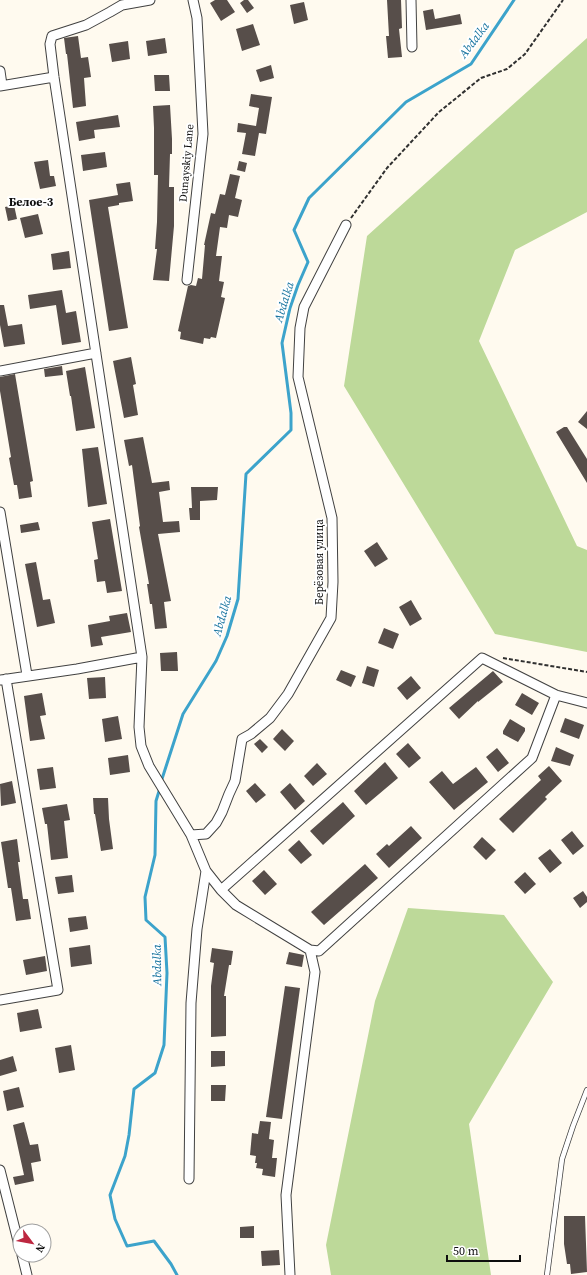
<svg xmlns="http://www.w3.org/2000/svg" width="587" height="1275" font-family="'Source Serif 4',serif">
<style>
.forest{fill:#bdd999}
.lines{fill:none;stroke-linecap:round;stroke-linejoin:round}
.stream{stroke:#3ca3cb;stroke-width:3}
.building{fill:#574e4a}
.lane-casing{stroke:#414141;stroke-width:6}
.street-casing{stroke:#414141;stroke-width:11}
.path{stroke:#303030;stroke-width:2;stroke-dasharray:4 2;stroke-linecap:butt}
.lane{stroke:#fff;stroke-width:4.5}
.street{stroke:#fff;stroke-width:9}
.labels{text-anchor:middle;stroke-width:4;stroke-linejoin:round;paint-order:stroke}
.street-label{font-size:11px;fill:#0e0e0e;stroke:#fff}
.water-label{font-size:12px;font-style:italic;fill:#18749f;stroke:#fff}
.neighbourhood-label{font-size:12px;font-weight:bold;fill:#0e0e0e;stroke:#fff}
</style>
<rect width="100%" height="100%" fill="#fffaef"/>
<!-- forest -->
<path class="forest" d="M587,38V212L515,250L479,341L577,546L587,550V652L495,634L344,386L367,236Z
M408,908L504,915L553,982L469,1124L491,1275H331L326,1245L375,1001Z"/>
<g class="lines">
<!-- stream -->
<path class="stream" d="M161,782L183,714L216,661L227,636L238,599L246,474L291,430V413L282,343L290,308L298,285L308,262L294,230L309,198L406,102L471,64L514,0
M160,788L156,801L155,855L145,897L146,920L165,937L167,973L164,1045L155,1073L134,1089L129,1135L125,1156L110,1195L115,1219L127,1246L154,1241L171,1264L177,1275"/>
</g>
<!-- building -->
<path class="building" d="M215,0H227L235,12L221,21L210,3Z
M244,0H248L254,8L247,13L240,3Z
M387,0H401L402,28L399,29L402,57L388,58L386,36H389Z
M304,2L308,20L294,24L290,5Z
M433,9L435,19L460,14L462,24L426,30L423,11Z
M253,24L260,45L242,51L236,29Z
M78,36L81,58L88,57L91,77L84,78L86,106L73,108L67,54H66L64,38Z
M165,38L167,53L148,56L146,41Z
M128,41L130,59L112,62L109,44Z
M271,65L274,78L260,82L256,70Z
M154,75H169L170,91H155Z
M251,94L272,97L266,134L259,133L255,156L242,154L246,133L237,132L238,123L256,126L259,108L249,106Z
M170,105L172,139V154H170L169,187H174V226L169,281L153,280L157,249H155L157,222L158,175H154V128L153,106Z
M118,115L120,127L94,130L95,138L79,141L76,122Z
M105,152L107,167L83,171L81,155Z
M48,160L50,176H54L56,186L40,189L34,162Z
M239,161L247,163L245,172L237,170Z
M230,174L240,176L235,198L242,200L238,217L229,215L227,228L220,227L216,256H222L219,281L224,282L221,297L225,298L216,338L211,337L210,339L204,338L203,344L180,339L181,332L178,331L188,286L191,285L196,286L198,278L202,279L205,245H204L211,213L215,214L220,194L225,195Z
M130,182L133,201L119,203V205L108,207L128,328L109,331L89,200L118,195L116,184Z
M14,205L17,219L8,221L5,207Z
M38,214L43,234L25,238L20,218Z
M69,251L71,268L53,270L51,254Z
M62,290L66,313L76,311L81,342L62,345L56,305L30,309L28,295Z
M0,305H4L8,326L22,324L25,344L4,347L0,325Z
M131,357L136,384L133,385L138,415L124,418L113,361Z
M62,366L63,375L45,377L44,369Z
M85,367L95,428L76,431L71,396H70L66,371Z
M15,374L33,481L30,482L32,497L19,499L17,485H14L9,458L11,457L0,391V377Z
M587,411V429L578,422Z
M564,427H567L587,459V483L556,432Z
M143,437L152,483L169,481L170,490L159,492L163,522L179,521L180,532L158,534L171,601L164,602L167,628L155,629L152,604H150L147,584H149L139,527L140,526L132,465L129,466L124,440Z
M98,447L107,504L88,507L82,449Z
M191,487H218L217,500L200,501V520H190L189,508H192Z
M110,519L122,591L107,593L105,581L97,582L94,560L98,559L92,522Z
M38,522L40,530L21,533L20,525Z
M377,542L388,559L375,567L364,551Z
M36,562L43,600L50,599L55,623L37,627L25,564Z
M411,600L422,619L410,626L399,607Z
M127,613L131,632L101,637L103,645L91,647L88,625L110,621L109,616Z
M384,628L399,634L393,649L378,643Z
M177,652L178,671H161L160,653Z
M367,666L379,670L374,687L362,683Z
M341,670L356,676L351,687L336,680Z
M493,671L503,682L478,702V701L459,719L449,708Z
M411,676L421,688L407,700L397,688Z
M105,677L106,698L89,699L87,678Z
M42,693L46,715L40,716L45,739L30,741L24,696Z
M522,693L539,703L532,715L515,705Z
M118,716L122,739L105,742L102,719Z
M565,718L584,725L579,739L560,732Z
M510,719L525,728V731L518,742L503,734V731Z
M282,729L294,741L285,751L273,739Z
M260,739L268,747L262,753L254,744Z
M408,743L421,758L409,768L396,754Z
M556,747L574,755L570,766L551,761Z
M497,748L509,763L498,772L486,757Z
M128,755L130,772L110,775L108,758Z
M385,762L398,778L366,805L354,791Z
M317,763L327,774L313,786L304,776Z
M549,766L562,781L545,797L547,799L513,833L499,819L541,780L538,776Z
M53,767L56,788L40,790L37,769Z
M476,767L488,782L454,810L429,782L442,771L453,784Z
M12,781L16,803L1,806L0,784Z
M255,783L266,795L256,803L246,791Z
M290,783L305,801L295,810L280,792Z
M93,798H108L109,819L113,849L101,851L95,814H94Z
M343,802L355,816L323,845L310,831Z
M67,804L70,820L64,821L68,858L51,860L47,824H45L42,808Z
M411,826L422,838L389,868L376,854L387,844L389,846Z
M572,831L584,846L573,855L561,840Z
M482,837L496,850L486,860L473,847Z
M17,839L20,862H18L23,899H28L31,919L16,921L11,888H8L1,842Z
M299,840L312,855L301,864L288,850Z
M550,849L562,863L550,873L538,858Z
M365,864L378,878L324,925L311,912Z
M264,870L277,884L265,895L252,881Z
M525,872L536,884L525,894L514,882Z
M72,875L74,892L58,894L55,877Z
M583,891L587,897V902L580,908L573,898Z
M86,916L88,929L70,932L68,918Z
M90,945L92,964L71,967L69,948Z
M212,948L233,951L231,965H229L224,996H226V1036L211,1037V986L214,963L210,962Z
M289,952L304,955L302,967L286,964Z
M45,956L47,971L26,975L23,960Z
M285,986L300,988L282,1119L266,1117Z
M38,1009L42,1028L20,1032L17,1013Z
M71,1045L75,1070L59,1073L55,1048Z
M211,1051H225V1066L211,1067Z
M13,1056L17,1071L0,1076V1060Z
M211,1085H226L225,1101H211Z
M19,1087L24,1107L7,1111L3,1091Z
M260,1121L271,1122L269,1139L274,1140L272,1158H277L275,1177L262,1175L263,1169L256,1168L257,1163H255L256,1156L250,1155L252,1133L258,1134Z
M24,1122L30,1145L38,1144L41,1161L31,1163L34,1181L15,1185L13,1177L24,1175L13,1125Z
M564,1216H585L587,1272L571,1274L570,1264H567L564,1244Z
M254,1226V1238H240V1227Z
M279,1250L280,1265L262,1266L261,1251Z"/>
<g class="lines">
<!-- lane casing -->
<g class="lane-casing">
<path id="lane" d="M547,1275L562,1159L573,1126L587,1090"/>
</g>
<!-- street casing -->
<g class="street-casing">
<path id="street" d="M150,0L122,5L110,12L86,25L52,36L50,44L54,77L142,657L139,727L141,746L149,766L191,835L206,871L221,890L236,905L310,950
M411,0L412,47
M0,71L2,85
M0,86L54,77
M187,280L203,134L197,18L193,0
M0,371L96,353
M0,512L27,675
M1,680L77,669L142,657
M191,835L206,834L216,823L222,812L229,794L235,781L242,739L251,734L270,718L288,694L331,618L333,582L332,518L298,377L300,328L304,307L346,225
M221,890L482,658L556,695L587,703
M0,1000L58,990L6,679
M0,1170L20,1249
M189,1179L191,1003L197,929L206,871
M22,1255L27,1275
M290,1275L286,1195L315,972L310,950L319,951L532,758L556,695"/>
</g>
<!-- path -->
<path class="path" d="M351,218L387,168L439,112L481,78L507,69L525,54L563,0
M503,658L587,672"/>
<!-- lane -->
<use href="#lane" class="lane"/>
<!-- street -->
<use href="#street" class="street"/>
</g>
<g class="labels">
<!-- street labels -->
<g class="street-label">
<text transform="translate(186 163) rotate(-85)" y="4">Dunayskiy Lane</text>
<text transform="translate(319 562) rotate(-90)" y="4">Берёзовая улица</text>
</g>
<!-- water labels -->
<g class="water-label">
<text transform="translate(474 40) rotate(-53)" y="4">Abdalka</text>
<text transform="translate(284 302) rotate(-73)" y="4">Abdalka</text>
<text transform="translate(222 616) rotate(-74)" y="4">Abdalka</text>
<text transform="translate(157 965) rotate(-91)" y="4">Abdalka</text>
</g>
<!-- neighbourhood labels -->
<g class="neighbourhood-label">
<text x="31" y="206">Белое-3</text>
</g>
</g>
<!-- north arrow -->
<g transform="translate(32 1243) rotate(122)"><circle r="19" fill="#ffffff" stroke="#9f9f9f"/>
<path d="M0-3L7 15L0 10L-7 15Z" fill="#bd2740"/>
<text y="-6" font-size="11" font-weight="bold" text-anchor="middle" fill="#0e0e0e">N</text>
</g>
<!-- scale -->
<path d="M447 1255v6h73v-6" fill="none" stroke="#0e0e0e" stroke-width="2"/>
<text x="453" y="1255" font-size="12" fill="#0e0e0e" stroke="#ffffff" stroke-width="3" paint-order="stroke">50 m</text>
</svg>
